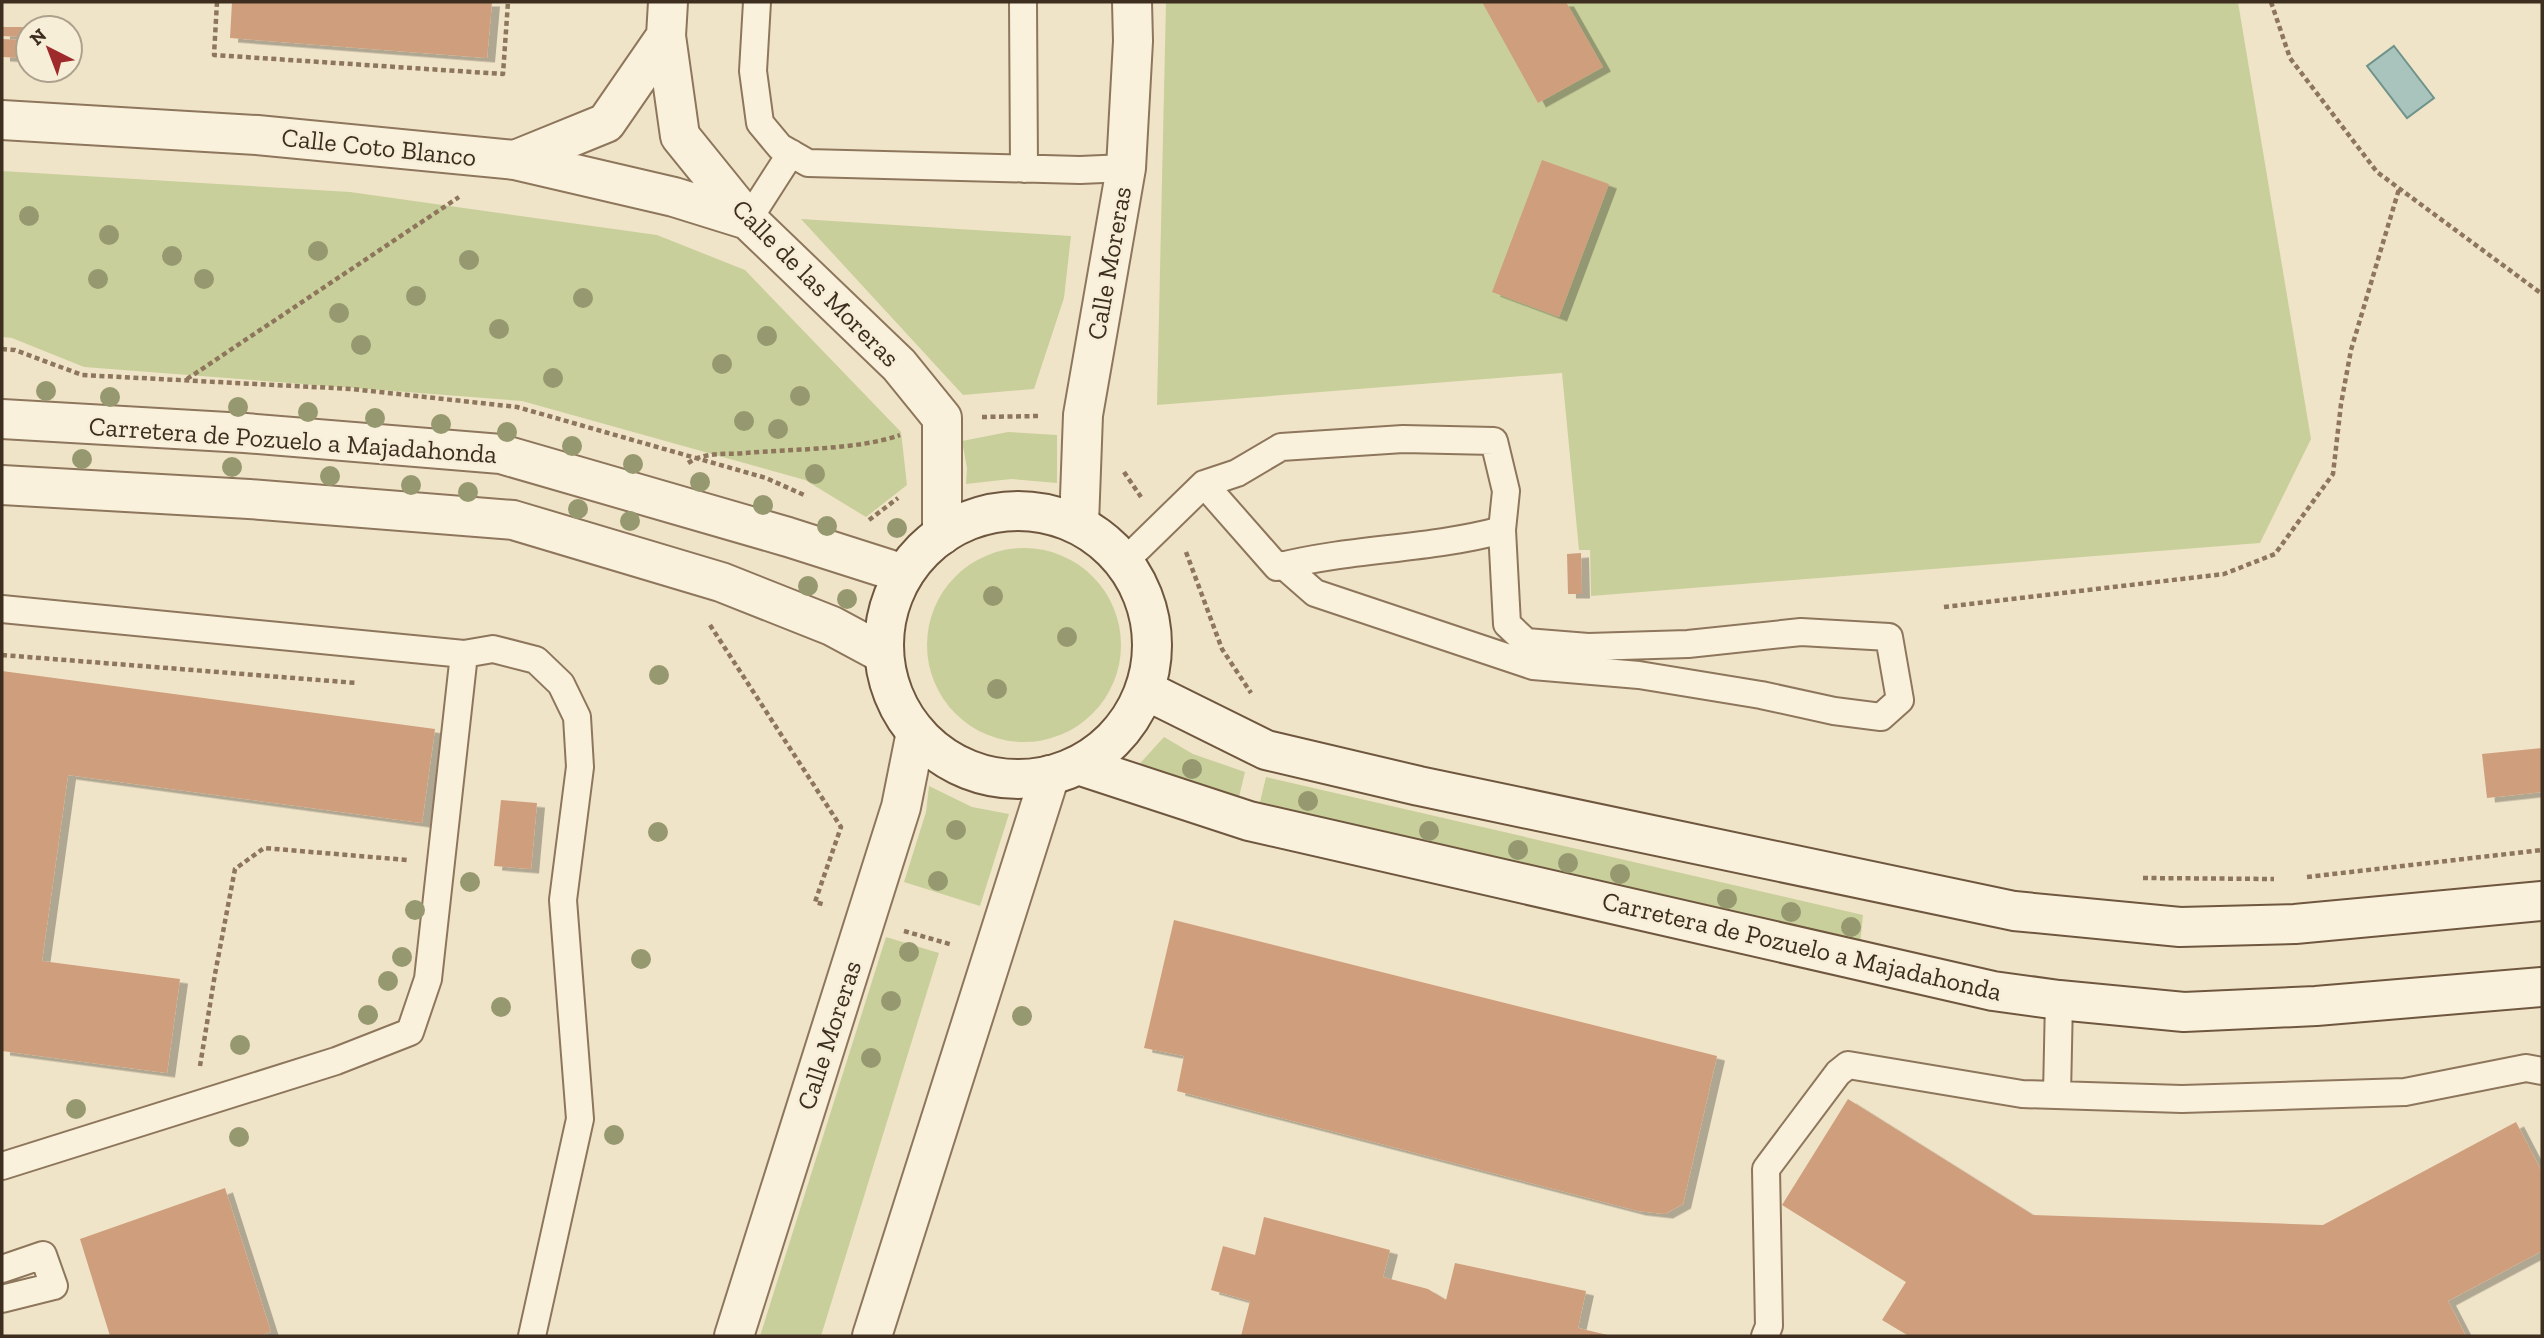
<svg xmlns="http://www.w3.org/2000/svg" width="2544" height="1338" font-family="'Zilla Slab',serif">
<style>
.green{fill:#c9cf9b}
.water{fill:#a9c4bc;stroke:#6f938a;stroke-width:2}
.building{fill:#cf9f7d;filter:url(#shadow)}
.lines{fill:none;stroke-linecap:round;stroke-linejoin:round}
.lane-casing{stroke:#8d765c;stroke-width:30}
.street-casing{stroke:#8d765c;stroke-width:42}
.secondary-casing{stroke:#6f573f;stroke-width:42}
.path{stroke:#8d765c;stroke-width:4.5;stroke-dasharray:5 3.5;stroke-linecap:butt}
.lane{stroke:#faf1dc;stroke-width:26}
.street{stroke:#faf1dc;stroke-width:38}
.secondary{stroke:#faf1dc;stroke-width:38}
.tree{fill:#96986f}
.labels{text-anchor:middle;stroke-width:5;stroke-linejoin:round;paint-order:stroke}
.street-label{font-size:26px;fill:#3d2e20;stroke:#f7eed8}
</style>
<defs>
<filter id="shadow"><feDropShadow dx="8" dy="4.5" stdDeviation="0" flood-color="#0004"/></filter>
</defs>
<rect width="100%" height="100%" fill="#f0e4c8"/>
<!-- green -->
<path class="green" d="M1166,2H2238L2311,439L2260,543L1591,596L1590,550H1579L1562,373L1157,405Z
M2,171L350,192L657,235L745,270L901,432L907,485L866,517L805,480L522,401L84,367L12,338L2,337Z
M801,219L1071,236L1064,298L1034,389L963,395Z
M1008,432L1057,435V483L1011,479L966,484L967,468L962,441Z
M927 645a97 97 0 1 1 194 0a97 97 0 1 1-194 0Z
M1164,737L1193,754L1245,772L1239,797L1134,770Z
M1266,777L1863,915L1860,945L1260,802Z
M929,786L972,807L1009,814L980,906L904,882L926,812Z
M886,937L939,953L821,1336H760Z"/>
<!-- water -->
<path class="water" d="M2394,46L2434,98L2407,118L2367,66Z"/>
<!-- building -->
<path class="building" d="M232,2H492L487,58L230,38Z
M1482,2H1566L1603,67L1538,103Z
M2,27H23L22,37L2,36Z
M2,39L25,40L24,58L2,57Z
M1542,160L1609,184L1559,317L1492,292Z
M1581,553L1582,594H1568L1567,554Z
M2,671L435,729L422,823L68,775L42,961L180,979L167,1073L2,1051Z
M2542,748V792L2487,798L2482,754Z
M501,800L537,803L531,869L494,866Z
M1174,920L1717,1056L1683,1204L1665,1214L1638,1211L1177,1091L1184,1056L1144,1048Z
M1848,1099L2033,1215L2323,1225L2516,1122L2542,1172V1251L2448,1301L2466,1336H1909L1882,1320L1906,1282L1782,1205Z
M225,1188L271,1332L259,1336H110L80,1239Z
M1264,1217L1390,1250L1383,1277L1428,1289L1446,1300L1455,1263L1586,1291L1578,1328L1612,1336H1241L1250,1301L1211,1290L1223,1246L1255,1255Z"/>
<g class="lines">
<!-- lane casing -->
<g class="lane-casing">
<path id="lane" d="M757,2L753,71L760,123L780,147L808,163L1080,170L1126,168
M1023,2L1024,169
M748,220L791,153
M1124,562L1204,484L1237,473L1281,447L1403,439L1494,441L1506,491L1502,530C1428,550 1351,548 1277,567L1204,484
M1283,565L1315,593L1533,666L1639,675L1761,695L1834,711L1881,717L1900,700L1889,637L1801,632L1688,644L1588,647L1526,642L1507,624L1502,530
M2,609L464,654L428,979L410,1032L336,1061L2,1166
M464,654L493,649L536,660L561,684L577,717L580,767L563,900L580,1119L532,1336
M2057,1095L2059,1000
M2,1269L43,1255L54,1286L2,1299
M1765,1336L1769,1326L1766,1169L1838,1073L1848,1065L2022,1094L2182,1099L2405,1092L2526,1068L2542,1071"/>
</g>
<!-- street casing -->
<g class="street-casing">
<path id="street" d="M668,2L666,36L680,136L748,220L899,365L942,418V535
M2,120L257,135L515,160L674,197L748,220
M515,160L606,123L666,36
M2,419L245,433L501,454L788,537L904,574
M2,485L249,499L513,520L721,582L832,626L884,654
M1079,524L1083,415L1126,168L1133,41L1132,2
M734,1336L901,807L916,732
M872,1336L1050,775"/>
</g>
<!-- secondary casing -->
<g class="secondary-casing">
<path id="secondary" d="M884 645a134 134 0 1 1 268 0a134 134 0 1 1-268 0Z
M1145,690L1266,750L1419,786L2014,911L2180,927L2295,924L2542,901
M1078,765L1249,821L1993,991L2059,1000L2184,1012L2316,1006L2542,987"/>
</g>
<!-- path -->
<path class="path" d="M217,2L214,55L503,74L508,2
M2271,2L2290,58L2377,172L2542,294
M2,349L15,350L82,375L352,389L517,407L766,478L804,495
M187,379L459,197
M982,417L1040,416
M688,463C707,451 725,455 745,453C790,449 859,450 900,435
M1124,472L1141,497
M869,520L898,498
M1186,552L1222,649L1251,693
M1944,607L2224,574L2275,554L2333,474L2341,404L2351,350L2399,189
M710,625L841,827L815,902L826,905
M2,655L357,683
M2307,877L2542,850
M2143,878L2274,879
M904,931L953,945
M200,1066L215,974L235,869L264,848L407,860"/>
<!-- lane -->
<use href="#lane" class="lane"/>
<!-- street -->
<use href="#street" class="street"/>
<!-- secondary -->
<use href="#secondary" class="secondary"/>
</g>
<!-- trees -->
<g class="tree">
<circle cx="29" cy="216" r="10"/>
<circle cx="109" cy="235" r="10"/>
<circle cx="318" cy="251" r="10"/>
<circle cx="172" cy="256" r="10"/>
<circle cx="469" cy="260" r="10"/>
<circle cx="98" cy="279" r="10"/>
<circle cx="204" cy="279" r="10"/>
<circle cx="416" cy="296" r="10"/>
<circle cx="583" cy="298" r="10"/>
<circle cx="339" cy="313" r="10"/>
<circle cx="499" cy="329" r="10"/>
<circle cx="767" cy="336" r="10"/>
<circle cx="361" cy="345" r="10"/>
<circle cx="722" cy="364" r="10"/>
<circle cx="553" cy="378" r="10"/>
<circle cx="46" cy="391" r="10"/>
<circle cx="800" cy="396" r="10"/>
<circle cx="110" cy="397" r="10"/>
<circle cx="238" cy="407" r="10"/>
<circle cx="308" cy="412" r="10"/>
<circle cx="375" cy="418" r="10"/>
<circle cx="744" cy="421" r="10"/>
<circle cx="441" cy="424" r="10"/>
<circle cx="778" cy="429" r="10"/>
<circle cx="507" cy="432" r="10"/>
<circle cx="572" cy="446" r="10"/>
<circle cx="82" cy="459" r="10"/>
<circle cx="633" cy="464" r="10"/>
<circle cx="232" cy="467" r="10"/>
<circle cx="815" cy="474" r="10"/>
<circle cx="330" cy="476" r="10"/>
<circle cx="700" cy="482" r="10"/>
<circle cx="411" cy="485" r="10"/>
<circle cx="468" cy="492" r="10"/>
<circle cx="763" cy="505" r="10"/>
<circle cx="578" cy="509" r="10"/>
<circle cx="630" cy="521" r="10"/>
<circle cx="827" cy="526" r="10"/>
<circle cx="897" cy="528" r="10"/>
<circle cx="808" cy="586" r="10"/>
<circle cx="993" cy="596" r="10"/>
<circle cx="847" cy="599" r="10"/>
<circle cx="1067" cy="637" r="10"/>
<circle cx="659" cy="675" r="10"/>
<circle cx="997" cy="689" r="10"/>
<circle cx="1192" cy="769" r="10"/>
<circle cx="1308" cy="801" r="10"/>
<circle cx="956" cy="830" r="10"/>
<circle cx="1429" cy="831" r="10"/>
<circle cx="658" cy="832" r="10"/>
<circle cx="1518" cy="850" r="10"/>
<circle cx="1568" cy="863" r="10"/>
<circle cx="1620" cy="874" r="10"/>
<circle cx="938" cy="881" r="10"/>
<circle cx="470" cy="882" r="10"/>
<circle cx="1727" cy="899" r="10"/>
<circle cx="415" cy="910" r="10"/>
<circle cx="1791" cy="912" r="10"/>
<circle cx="1851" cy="927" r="10"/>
<circle cx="909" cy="952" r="10"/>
<circle cx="402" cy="957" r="10"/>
<circle cx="641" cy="959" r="10"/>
<circle cx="388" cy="981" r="10"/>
<circle cx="891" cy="1001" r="10"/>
<circle cx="501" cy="1007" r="10"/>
<circle cx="368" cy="1015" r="10"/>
<circle cx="1022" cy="1016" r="10"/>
<circle cx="240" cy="1045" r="10"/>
<circle cx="871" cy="1058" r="10"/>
<circle cx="76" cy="1109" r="10"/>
<circle cx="614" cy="1135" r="10"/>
<circle cx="239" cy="1137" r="10"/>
</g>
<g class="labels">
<!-- street labels -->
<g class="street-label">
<text transform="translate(379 147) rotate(6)" y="9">Calle Coto Blanco</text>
<text transform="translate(1109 263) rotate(-80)" y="9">Calle Moreras</text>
<text transform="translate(816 283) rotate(45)" y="9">Calle de las Moreras</text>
<text transform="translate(293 440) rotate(4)" y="9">Carretera de Pozuelo a Majadahonda</text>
<text transform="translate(1802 946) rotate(13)" y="9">Carretera de Pozuelo a Majadahonda</text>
<text transform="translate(829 1035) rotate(-72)" y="9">Calle Moreras</text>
</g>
</g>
<!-- border -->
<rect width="2544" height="1338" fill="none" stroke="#3d2e20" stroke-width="7"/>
<!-- north arrow -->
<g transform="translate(49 49) rotate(318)"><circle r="33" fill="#f7eed8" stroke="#ada18e" stroke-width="2"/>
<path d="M0-5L12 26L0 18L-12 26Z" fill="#9e2a2b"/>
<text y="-10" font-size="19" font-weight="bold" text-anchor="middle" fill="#3d2e20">N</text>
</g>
</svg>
